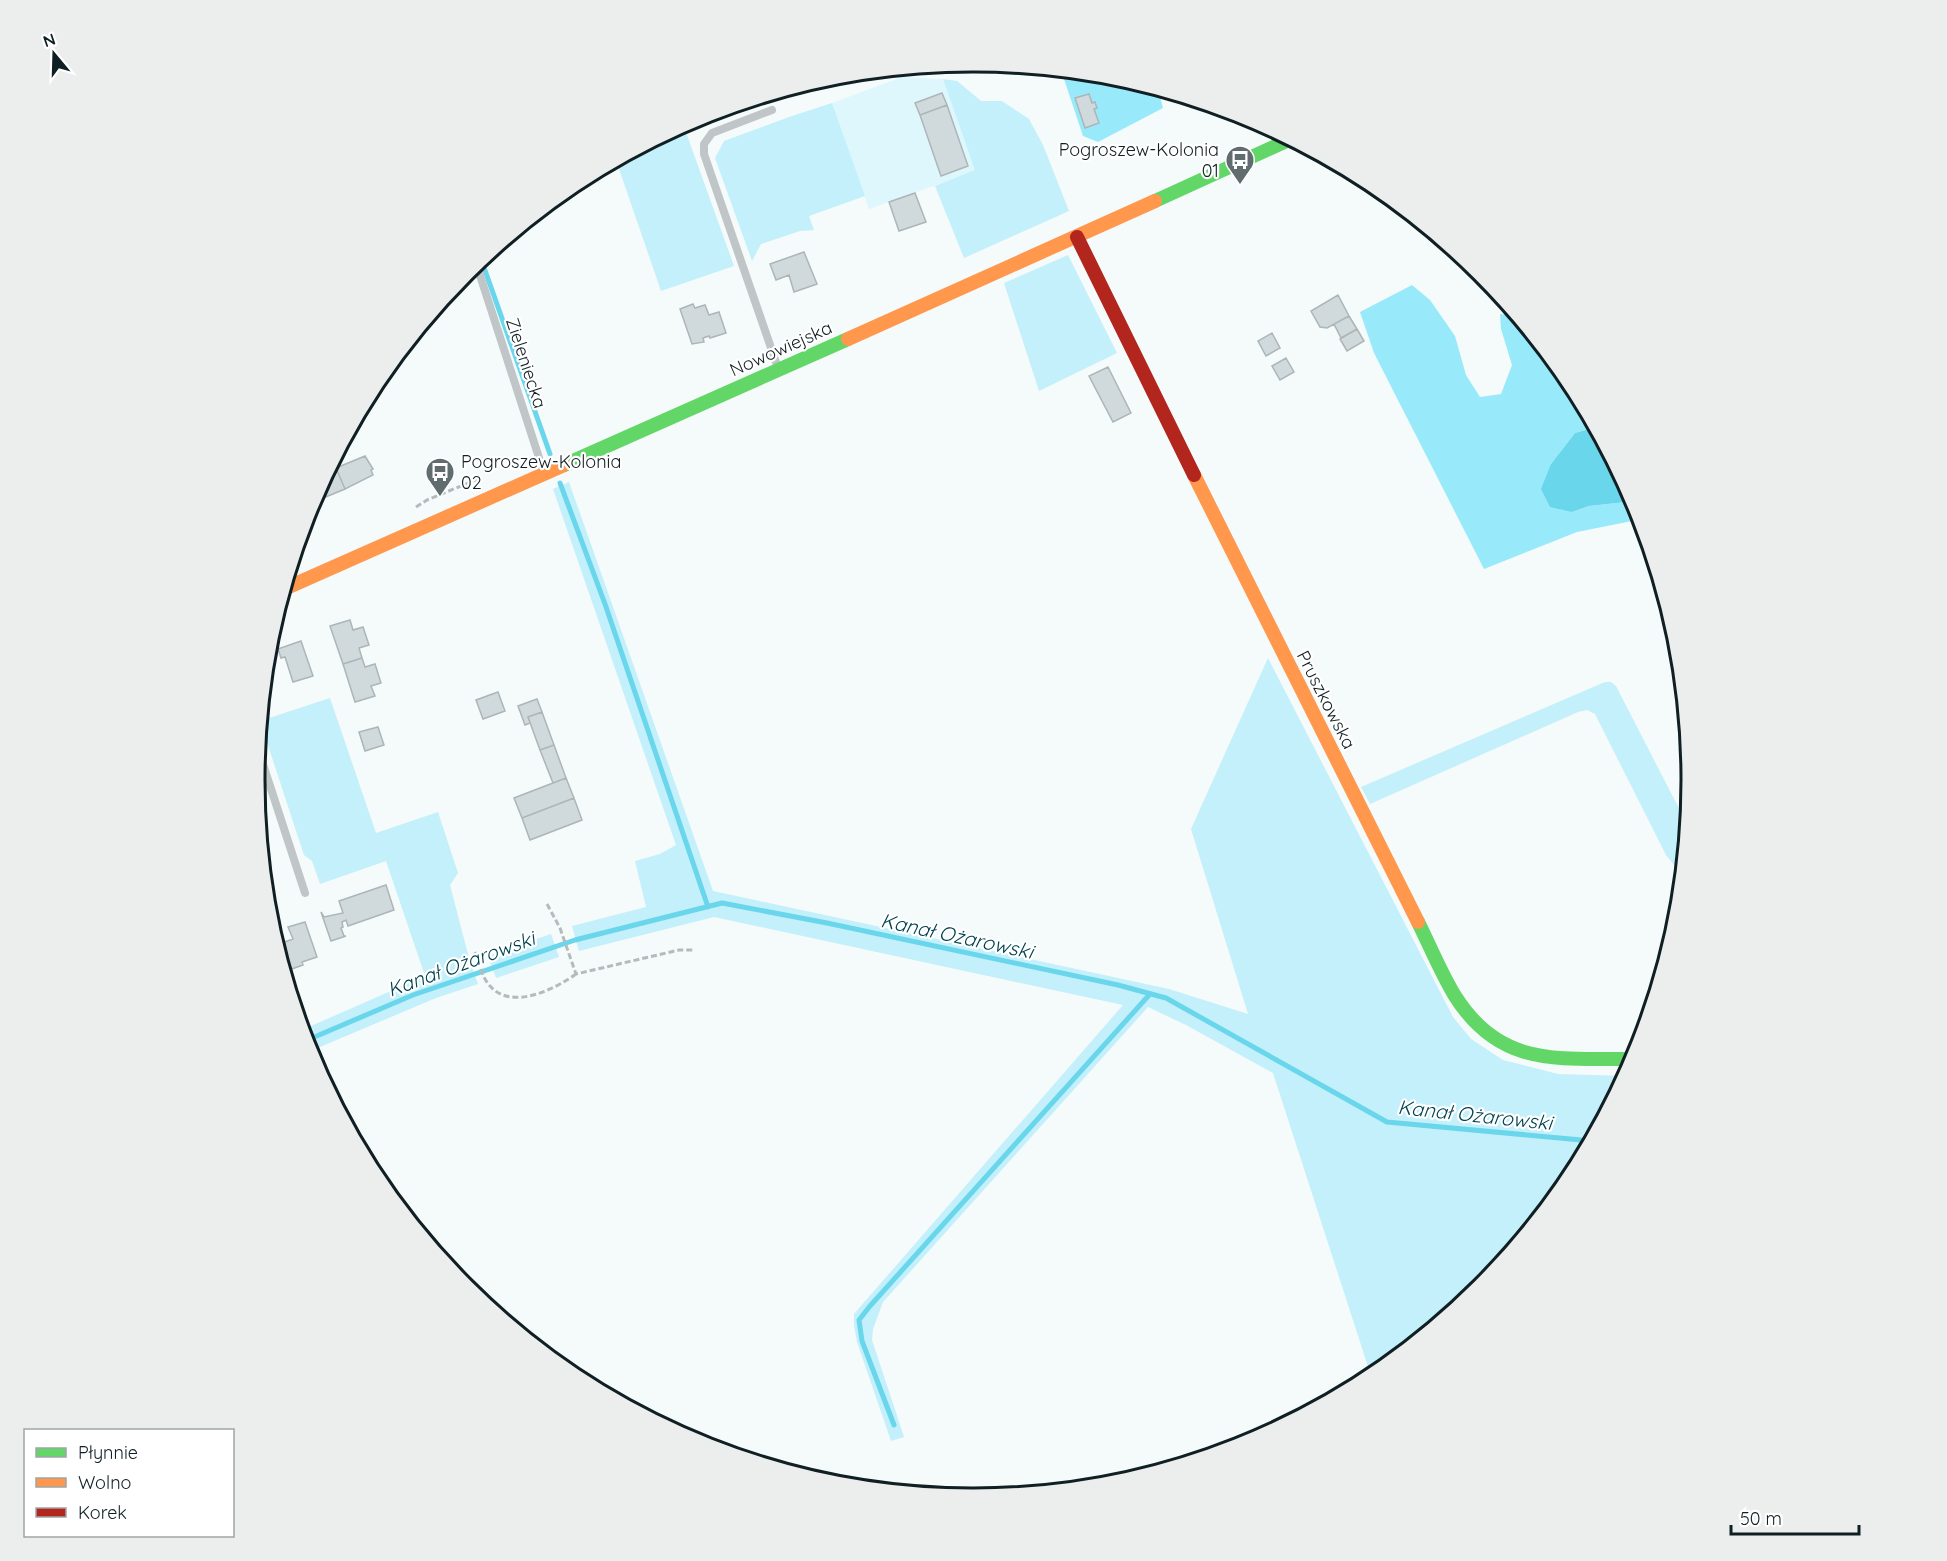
<svg xmlns="http://www.w3.org/2000/svg" width="1947" height="1561" font-family="Quicksand,sans-serif">
<style>
.built{fill:#def7fd}
.green{fill:#c3f0fa}
.forest{fill:#98eafb}
.water{fill:#69d6eb}
.lines{fill:none;stroke-linecap:round;stroke-linejoin:round}
.stream{stroke:#69d6eb;stroke-width:5}
.building{fill:#d0dadc;stroke:#acb5b7;stroke-width:1.5}
.path{stroke:#b5babc;stroke-width:3;stroke-dasharray:6 3;stroke-linecap:butt}
.lane{stroke:#c0c6c8;stroke-width:8}
.fast{stroke:#63d668;stroke-width:14}
.slow{stroke:#ff974d;stroke-width:14}
.jam{stroke:#b3261e;stroke-width:14}
.labels{text-anchor:middle;stroke-width:4.5;stroke-linejoin:round;paint-order:stroke}
.poi-label{font-size:18px;fill:#101f23;stroke:#fff;text-anchor:end}
.street-label{font-size:18px;fill:#101f23;stroke:#fff}
.water-label{font-size:20px;font-style:italic;fill:#00434f;stroke:#fff}
.rim{fill:none;stroke:#101f23;stroke-width:3}
</style>
<rect width="100%" height="100%" fill="#f5fafa"/>
<!-- built -->
<path class="built" d="M902,77L943,79L976,171L869,209L832,103Z"/>
<!-- green -->
<path class="green" d="M943,79L957,81L981,101H1002L1029,119L1043,145L1069,211L964,258L935,186L975,170Z
M832,103L865,196L809,216L814,230L800,231L761,244L752,261L715,158L724,141L792,116Z
M683,124L734,266L661,291L616,160Z
M1068,255L1117,353L1039,391L1004,283Z
M569,482L713,891L1169,989L1248,1014L1191,829L1268,658L1453,1017L1471,1039L1503,1060L1558,1074L1627,1076L1571,1180L1482,1289L1372,1379L1273,1073L1186,1025L1148,1007L883,1302L873,1329L872,1340L904,1437L891,1441L857,1342L854,1325V1314L1123,1005L714,917L579,951L572,926L646,907L635,861L660,854L676,845L553,489Z
M1605,682H1611L1616,686L1688,826L1684,868L1674,865L1666,855L1595,714L1587,710L1578,712L1370,804L1361,787Z
M330,698L376,833L438,812L458,873L450,885L470,962L478,984L436,998L308,1052L302,1030L425,976L386,861L320,884L312,861L304,855L260,721Z
M551,934L559,957L496,978L488,956Z"/>
<!-- forest -->
<path class="forest" d="M1061,70L1114,75L1158,89L1163,108L1098,142L1083,136Z
M1412,285L1430,300L1455,336L1466,375L1480,397L1501,394L1512,365L1501,329L1500,314L1518,316L1572,381L1596,427L1575,433L1551,464L1572,512L1589,506L1635,501L1642,519L1577,532L1484,569L1374,353L1360,312Z"/>
<!-- water -->
<path class="water" d="M1596,427L1635,501L1589,506L1572,512L1550,507L1541,489L1551,464L1575,433Z"/>
<g class="lines">
<!-- stream -->
<path class="stream" d="M481,259L550,454
M560,483L605,604L708,907
M305,1041L413,995L575,940L722,903L827,923L1118,985L1166,998L1387,1122L1592,1141
M894,1425L862,1341L859,1320L870,1306L1150,994"/>
</g>
<!-- building -->
<path class="building" d="M942,93L947,105L920,115L915,103Z
M1089,94L1092,103L1095,102L1097,108L1094,109L1099,123L1085,128L1075,98Z
M947,105L968,166L941,176L920,115Z
M915,193L926,222L899,231L889,202Z
M804,252L817,284L794,292L789,275L776,280L770,264Z
M1338,295L1349,316L1327,328L1320,327L1311,311Z
M693,304L695,308L705,305L709,315L719,312L726,333L710,338L709,336L703,338L704,342L692,344L680,309Z
M1349,316L1357,329L1341,338L1334,324Z
M1357,329L1364,341L1347,351L1340,339Z
M1272,333L1280,348L1266,356L1258,341Z
M1286,358L1294,372L1280,380L1272,366Z
M1108,367L1131,413L1113,422L1089,376Z
M365,456L373,469L371,470L373,475L345,489L336,468Z
M336,468L345,489L316,501L314,497L327,472Z
M350,620L353,630L363,627L369,645L359,648L362,658L343,664L330,626Z
M301,641L313,676L293,682L285,657L281,658L278,649Z
M362,658L365,667L375,664L381,683L371,686L375,696L355,702L343,664Z
M498,692L505,711L483,719L476,700Z
M537,699L542,712L528,717L530,723L525,725L518,706Z
M542,712L554,745L540,750L528,717Z
M378,727L384,745L365,751L359,732Z
M554,745L566,778L553,783L540,750Z
M566,778L574,798L522,818L514,798Z
M574,798L582,820L530,840L522,818Z
M386,885L394,910L348,926L346,920L342,922L343,927L341,928L344,936H346L331,941L321,912L324,917L343,913L339,901Z
M305,922L317,957L302,962L303,965L286,971L284,968L276,945L293,939L288,927Z"/>
<g class="lines">
<!-- path -->
<path class="path" d="M416,507L427,500L478,479
M547,904L560,928L576,974L679,950H693
M475,952C479,962 482,978 490,986C512,1011 555,989 576,974"/>
<!-- lane -->
<path class="lane" d="M772,110L712,133L704,144V154L778,368
M476,263L543,470
M258,749L305,893"/>
<!-- fast -->
<path class="fast" d="M1155,201L1291,139
M564,465L848,339
M1418,922C1430,946 1441,973 1455,996C1501,1069 1561,1058 1636,1059"/>
<!-- slow -->
<path class="slow" d="M848,339L1155,201
M1194,475L1418,922
M284,589L564,465"/>
<!-- jam -->
<path class="jam" d="M1077,237L1194,475"/>
</g>
<!-- icons -->
<defs>
<g id="bus-pin" transform="scale(1.5)"><path d="M0 17L-7.5 6A9.5 9.5 0 1 1 7.5 6Z" fill="#606c6e" stroke="#fff"/><path d="M-5-6H5V4H4V6H2V4H-2V6H-4V4H-5ZM-3.5-4V0h7V-4ZM-3.5 1.2v1.5H-2V1.2ZM2 1.2v1.5H3.5V1.2Z" fill="#fff"/></g>
</defs>
<g fill-rule="evenodd">
<use href="#bus-pin" x="1240" y="160"/>
<use href="#bus-pin" x="440" y="472"/>
</g>
<g class="labels">
<!-- poi labels -->
<g class="poi-label">
<text x="1219" y="156">Pogroszew-Kolonia<tspan x="1219" dy="21">01</tspan></text>
<text x="461" y="468" text-anchor="start">Pogroszew-Kolonia<tspan x="461" dy="21">02</tspan></text>
</g>
<!-- street labels -->
<g class="street-label">
<text transform="translate(781 349) rotate(-24)" y="6">Nowowiejska</text>
<text transform="translate(526 363) rotate(72)" y="6">Zieleniecka</text>
<text transform="translate(1326 700) rotate(63)" y="6">Pruszkowska</text>
</g>
<!-- water labels -->
<g class="water-label">
<text transform="translate(957 936) rotate(12)" y="7">Kanał Ożarowski</text>
<text transform="translate(461 964) rotate(-20)" y="7">Kanał Ożarowski</text>
<text transform="translate(1475 1115) rotate(6)" y="7">Kanał Ożarowski</text>
</g>
</g>
<!-- crop -->
<path d="M0 0H1947V1561H0ZM265 780a708 708 0 1 1 1416 0a708 708 0 1 1-1416 0Z" fill="#eceded" fill-rule="evenodd"/>
<path class="rim" d="M265 780a708 708 0 1 1 1416 0a708 708 0 1 1-1416 0Z"/>
<!-- legend -->
<rect x="24" y="1429" width="210" height="108" fill="#ffffff" stroke="#9fa5a7" stroke-width="1.5"/>
<rect x="36" y="1448" width="30" height="9" fill="#63d668" stroke="#9fa5a7" stroke-width="1.5"/>
<text x="78" y="1459" font-size="18" fill="#101f23">Płynnie</text>
<rect x="36" y="1478" width="30" height="9" fill="#ff974d" stroke="#9fa5a7" stroke-width="1.5"/>
<text x="78" y="1489" font-size="18" fill="#101f23">Wolno</text>
<rect x="36" y="1508" width="30" height="9" fill="#b3261e" stroke="#9fa5a7" stroke-width="1.5"/>
<text x="78" y="1519" font-size="18" fill="#101f23">Korek</text>
<!-- north arrow -->
<g transform="translate(54 54) rotate(341)" stroke="#ffffff" stroke-width="4.5" paint-order="stroke">
<path d="M0-4.5L10 22L0 15L-10 22Z" fill="#101f23"/>
<text y="-9" font-size="16" font-weight="bold" text-anchor="middle" fill="#101f23">N</text>
</g>
<!-- scale -->
<path d="M1731 1525v9h128v-9" fill="none" stroke="#101f23" stroke-width="3"/>
<text x="1740" y="1525" font-size="18" fill="#101f23" stroke="#ffffff" stroke-width="4.5" paint-order="stroke">50 m</text>
</svg>
